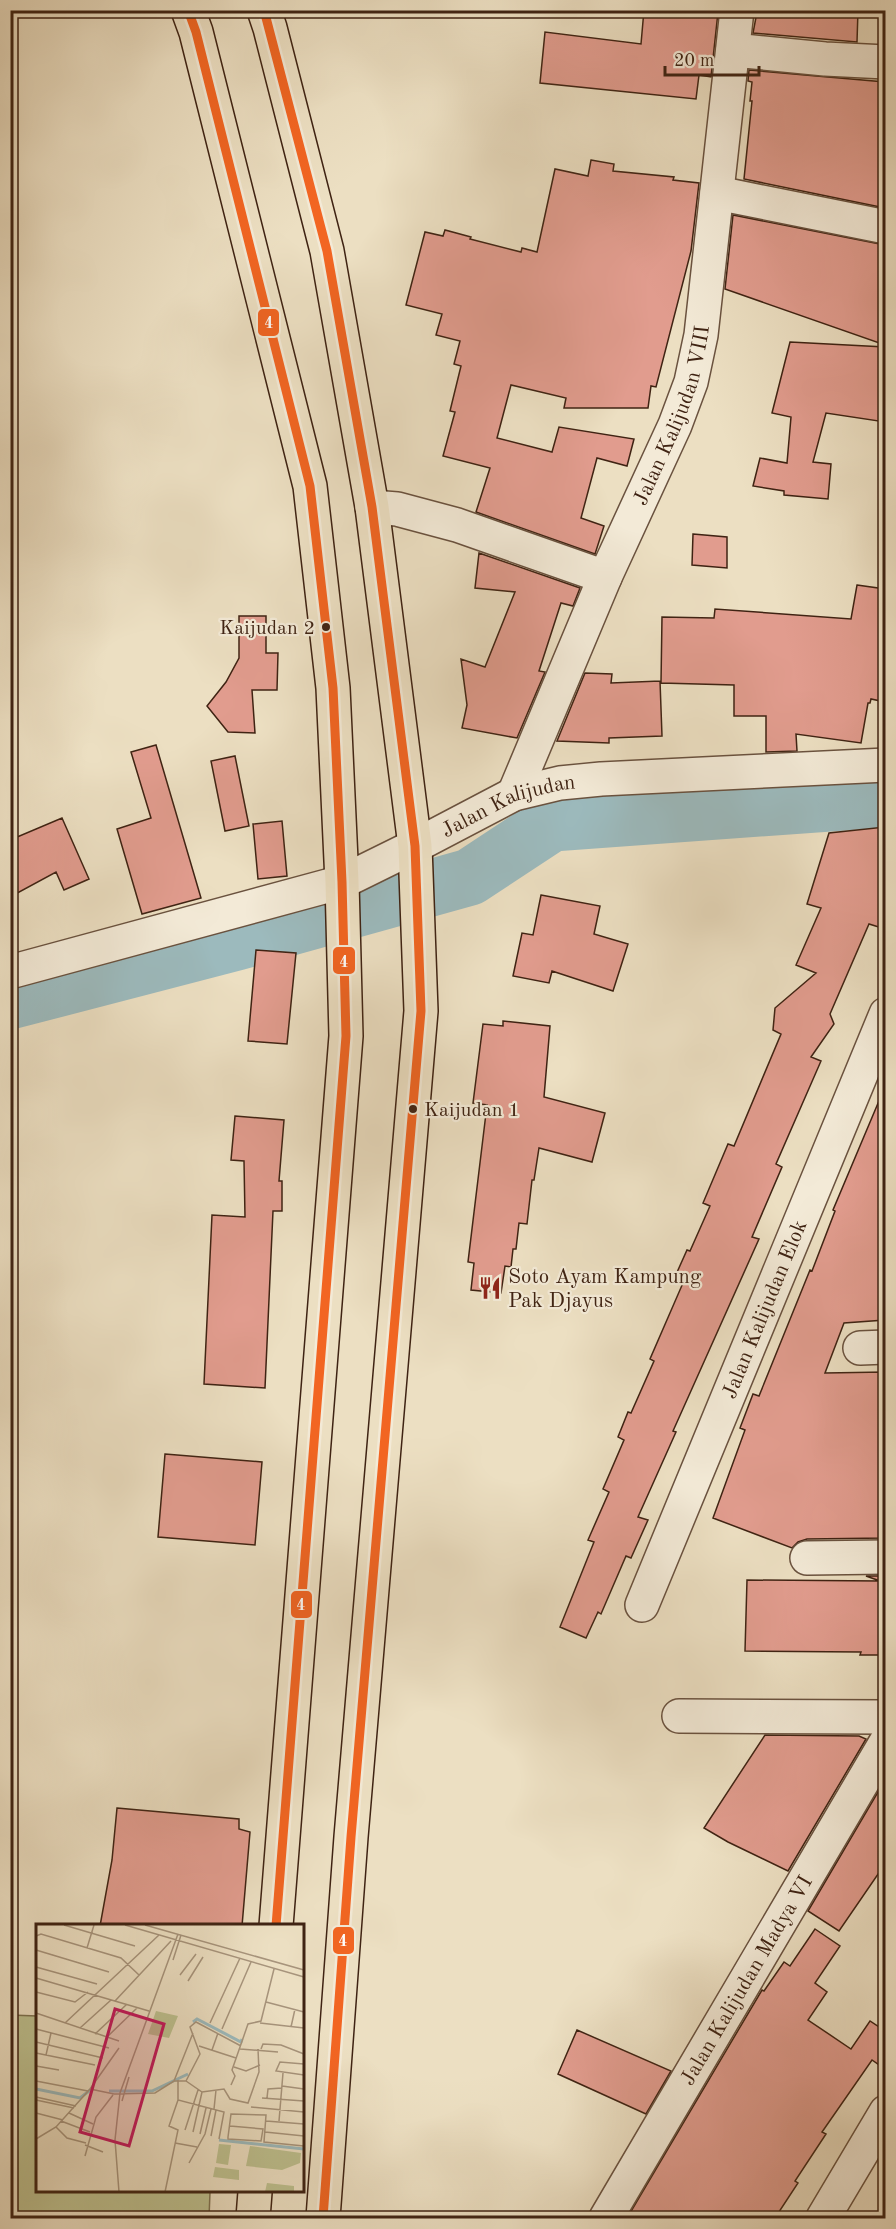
<svg xmlns="http://www.w3.org/2000/svg" width="896" height="2229" font-family="'Old Standard TT',serif">
<style>
.green{fill:#bdc08f;stroke:#7e7251;stroke-width:1.5}
.lines{fill:none;stroke-linecap:round;stroke-linejoin:round}
.river{stroke:#9cbabd;stroke-width:57}
.building{fill:#e19c8e;stroke:#3f2313;stroke-width:1.5}
.minor-casing{stroke:#6a523f;stroke-width:36}
.primary-casing{stroke:#3f2313;stroke-width:36}
.minor{stroke:#f3ead7;stroke-width:33}
.primary{stroke:#ecdfc2;stroke-width:33}
.bus-1-casing{stroke:#f3ead7;stroke-width:14}
.bus-1{stroke:#f26522;stroke-width:9}
.bus-dot{fill:#3f2313;stroke:#f3ead7;stroke-width:2}
.labels{text-anchor:middle;stroke-width:4.5;stroke-linejoin:round;paint-order:stroke}
.bus-label{font-size:20px;fill:#3f2313;stroke:#f3ead7;text-anchor:end}
.street-label{font-size:21px;fill:#3f2313;stroke:#f3ead7}
.poi-label{font-size:21px;fill:#3f2313;stroke:#f3ead7;text-anchor:start}
.inset-river{fill:none;stroke:#9cbabd;stroke-width:3}
.inset-road{fill:none;stroke:#a7947c;stroke-width:1.5}
.view{fill:#c2185b;fill-opacity:0.15;stroke:#c2185b;stroke-width:3}
.inset-edge{fill:none;stroke:#3f2313;stroke-width:3}
.line-badge{stroke:#f3ead7;stroke-width:2}
.badge-label{font-size:16px;text-anchor:middle;font-weight:bold;fill:#fff}
</style>
<rect width="100%" height="100%" fill="#ecdfc2"/>
<filter id="stains"><feTurbulence type="fractalNoise" baseFrequency=".00333" numOctaves="4"/><feColorMatrix values="0 0 0 0 .2 0 0 0 0 .09 0 0 0 0 .02 0 0 0 .5 -.17"/></filter>
<radialGradient id="worn" r=".72"><stop offset=".6" stop-color="#630" stop-opacity="0"/><stop offset="1" stop-color="#630" stop-opacity=".3"/></radialGradient>
<!-- green -->
<path class="green" d="M10,2015L37,2016L38,2192H210L209,2218H11Z"/>
<g class="lines">
<!-- river -->
<path class="river" d="M10,1001L237,942L470,877L552,823L886,799"/>
</g>
<!-- building -->
<path class="building" d="M644,10L718,12L711,77L699,75L696,99L540,83L545,32L641,44Z
M784,10H858L857,42L753,33L757,12L783,14Z
M749,70L885,82V208L744,179L752,101H750L752,82L748,81Z
M591,160L614,164L613,171L674,177L673,180L699,183L691,251L656,387L651,386L648,408H564L566,398L511,385L497,438L552,452L559,427L634,439L627,466L597,458L581,518L604,526L595,554L476,512L490,468L443,456L455,412L450,411L461,366L454,364L460,341L436,335L442,314L406,305L425,232L443,236L445,230L471,237L470,239L521,252L522,248L537,252L555,169L588,176Z
M733,215L885,245V345L725,289Z
M790,342L885,347V422L826,413L813,462L831,464L828,499L784,495V491L753,486L760,458L787,463L791,417L772,413Z
M693,534L727,537V568L692,565Z
M479,553L580,588L573,606L561,603L539,671L545,672L517,738L462,728L467,705L461,659L485,667L515,592L475,588Z
M857,585L885,589V702L871,699L870,703H868L861,743L796,734L797,751L766,752V716H734V685L661,683L662,617L714,618L715,609L851,619Z
M239,616H266V653H278L277,690H252L255,733L228,732L207,706L226,682L239,658Z
M585,673L612,674L611,683L660,681L662,736L609,738V743L557,741Z
M156,745L201,898L142,914L117,829L151,818L131,752Z
M235,756L249,826L225,831L211,761Z
M62,818L89,879L64,890L56,872L10,897V840Z
M282,821L287,876L258,879L253,824Z
M885,827V929L869,924L830,1014L834,1024L811,1057L821,1061L776,1164L782,1167L752,1237L759,1239L673,1431L676,1432L638,1517L648,1520L631,1558L626,1556L601,1614L598,1612L586,1638L560,1627L594,1542L588,1540L609,1492L603,1489L624,1440L618,1437L628,1412L631,1413L654,1361L650,1359L683,1283L674,1279L687,1250L690,1251L710,1206L703,1203L728,1144L734,1146L781,1034L773,1030L775,1008L816,973L796,965L821,908L807,904L829,833Z
M541,895L600,906L594,934L628,944L613,991L552,971L549,983L513,976L522,933L533,935Z
M256,950L296,953L287,1044L248,1041Z
M503,1021L550,1026L544,1097L605,1113L592,1162L539,1148L534,1180H532L527,1224L519,1223L516,1249H513L511,1267L505,1266L501,1293L471,1290L474,1263L468,1262L487,1105L473,1103L483,1024L503,1026Z
M884,1089L885,1320L844,1323L825,1373L885,1372V1538L807,1539L798,1542L792,1548L713,1518L745,1430L740,1428L753,1394L759,1396L810,1270L812,1271L835,1211L833,1210Z
M235,1116L284,1120L279,1181H282V1211H273L265,1388L204,1384L212,1215L245,1217L244,1161L231,1160Z
M165,1454L262,1462L255,1545L158,1537Z
M866,1576H885V1655H860L861,1652L745,1651L747,1580L880,1581Z
M765,1735L859,1736L866,1739L788,1871L728,1842L704,1828Z
M885,1780V1864L839,1931L808,1911Z
M117,1808L239,1819V1829L250,1832L242,1926H100L112,1860Z
M815,1929L840,1946L815,1983L827,1992L808,2020L851,2049L870,2021L885,2031V2069L872,2060L822,2132L826,2134L795,2181L798,2183L775,2218H627L762,1990L764,1991L784,1962L790,1966Z
M577,2030L671,2071L646,2114L558,2074Z"/>
<g class="lines">
<!-- minor casing -->
<g class="minor-casing">
<g id="minor">
<path d="M733,50L825,59L886,62"/>
<path d="M717,193L886,227"/>
<path d="M372,507L397,509L457,525L605,577"/>
<path id="s1" d="M514,794L605,577L675,425L691,382L701,335L737,10"/>
<path id="s2" d="M10,972L342,882L415,846L514,794L560,783L601,779L886,765"/>
<path d="M860,1348L886,1347"/>
<path d="M807,1558L886,1557"/>
<path id="s3" d="M642,1605L886,1014"/>
<path d="M679,1716L886,1717"/>
<path id="s4" d="M606,2218L886,1742"/>
<path d="M823,2218L886,2112"/>
</g>
</g>
<!-- primary casing -->
<g class="primary-casing">
<path id="primary" d="M188,10L196,32L310,486L333,688L342,882L346,1036L276,1926
M264,10L270,28L327,251L372,507L415,846L421,1011L351,1837L323,2218
M253,2218L255,2192"/>
</g>
<!-- minor -->
<use href="#minor" class="minor"/>
<!-- primary -->
<use href="#primary" class="primary"/>
<!-- bus-1 casing -->
<g class="bus-1-casing">
<path id="bus-1" d="M188,10L196,32L310,486L333,688L342,882L346,1036L276,1926
M264,10L327,251L372,507L415,846L421,1011L351,1837L323,2218"/>
</g>
<!-- bus-1 -->
<use href="#bus-1" class="bus-1"/>
</g>
<!-- icons -->
<defs>
<g id="restaurant-bare" transform="scale(1.8)"><path d="M-5-6h1v4h1v-4h1v4h1v-4h1v5L-1.5 .5V6h-2V.5L-5-1ZM5-6V6H3V1.5H1.5Q1.5-4 5-6Z" fill="#8f2418" stroke="#f3ead7" stroke-width="2.5" paint-order="stroke"/></g>
</defs>
<g fill-rule="evenodd">
<use href="#restaurant-bare" x="490" y="1288"/>
</g>
<!-- markers -->
<g class="bus-dot">
<circle cx="326" cy="627" r="5"/>
<circle cx="413" cy="1109" r="5"/>
</g>
<g class="labels">
<!-- bus labels -->
<g class="bus-label">
<text x="315" y="634">Kaijudan 2</text>
<text x="424" y="1116" text-anchor="start">Kaijudan 1</text>
</g>
<!-- street labels -->
<g class="street-label">
<text dy="7" stroke="none"><textPath href="#s1" startOffset="411">Jalan Kalijudan VIII</textPath></text>
<text dy="7" stroke="none"><textPath href="#s2" startOffset="528">Jalan Kalijudan</textPath></text>
<text dy="7" stroke="none"><textPath href="#s3" startOffset="320">Jalan Kalijudan Elok</textPath></text>
<text dy="7" stroke="none"><textPath href="#s4" startOffset="276">Jalan Kalijudan Madya VI</textPath></text>
</g>
<!-- poi labels -->
<g class="poi-label">
<text x="508" y="1283">Soto Ayam Kampung<tspan x="508" dy="24">Pak Djayus</tspan></text>
</g>
</g>
<!-- overview -->
<g transform="translate(36 1924)">
<rect width="268" height="268" fill="#ecdfc2"/>
<path d="M120,87L142,92L133,114L112,110ZM183,220L195,221L192,241L180,239ZM214,222L265,229L264,239L246,246L210,242ZM179,243L203,246V256L177,253ZM231,259L258,262V268H229Z" fill="#bdc08f"/>
<path class="inset-river" d="M157,98L161,95L205,118L206,115M0,165L44,174L57,164M73,167H116L152,150M183,216L268,225"/>
<path class="inset-road" d="M28,1L99,22M89,1L268,53M109,1L268,46M0,12L5,10L85,34L103,51M51,24L58,1M0,26L73,48M137,36L145,11M0,43L61,60M144,51L160,30M0,54L113,87M152,57L167,33M0,68L39,78L52,68M79,77L135,17M230,78L268,88M0,89L83,117M29,99L123,11M174,99L204,34M224,99L268,104M255,103L259,85M44,104L75,76M0,105L73,124M186,105L215,38M59,110L90,81M71,113L101,84M0,118L67,134M163,122L200,134M204,125L242,128M225,125L227,120L245,121L268,130M176,126L182,109M0,129L59,141M10,131L15,109M268,140L244,138L240,147L268,151M0,142L23,146M198,143L210,147L224,141M142,156V176L188,188L183,215M0,157L52,167M138,157L157,109M150,157L166,168L188,165L194,175L212,179L223,148L222,125M150,157L164,130L154,103L160,98L205,122M195,161L199,152L196,146L212,100L225,97L238,45M246,162L268,165M54,165L78,170L119,169L138,157H150M54,165L83,124M0,173L40,182M226,174L268,177M231,174L232,165L246,164M0,176L38,184M86,177L93,153M215,183L268,188M178,185L180,166M0,189L27,196M33,189L57,200M25,197L54,208M230,197L268,200M243,197L247,149M194,202L227,205L225,217L192,215V213L195,190L230,191L228,218L268,222M20,203L31,214L50,219M149,206L162,166M157,208L166,168M229,208L268,212M164,210L170,184M175,212L180,186M0,215L20,203L54,165M139,219L161,223M49,221L67,228M49,232L60,193L77,171M153,239L169,210L175,185M83,268L79,216L84,169L142,10M129,268L142,206L133,202L142,176"/>
<path class="view" d="M79,85L128,100L93,222L44,208Z"/>
<rect width="268" height="268" class="inset-edge"/>
</g>
<g class="line-badge">
<rect x="257" y="308" width="23" height="29" rx="6" fill="#f26522"/>
<rect x="332" y="946" width="24" height="29" rx="6" fill="#f26522"/>
<rect x="290" y="1590" width="23" height="29" rx="6" fill="#f26522"/>
<rect x="332" y="1926" width="23" height="29" rx="6" fill="#f26522"/>
</g>
<g class="badge-label">
<text x="269" y="328">4</text>
<text x="344" y="967">4</text>
<text x="301" y="1610">4</text>
<text x="343" y="1946">4</text>
</g>
<!-- margin -->
<rect width="896" height="2229" fill="none" stroke="#ecdfc2" stroke-width="36"/>
<rect x="12" y="12" width="872" height="2205" fill="none" stroke="#3f2313" stroke-width="3"/>
<rect x="18" y="18" width="860" height="2193" fill="none" stroke="#3f2313" stroke-width="1.5"/>
<!-- scale -->
<path d="M665 66v9h94v-9" fill="none" stroke="#3f2313" stroke-width="3"/>
<text x="674" y="66" font-size="18" fill="#3f2313" stroke="#f3ead7" stroke-width="4.5" paint-order="stroke">20 m</text>
<rect width="100%" height="100%" filter="url(#stains)"/>
<rect width="100%" height="100%" fill="url(#worn)"/>
</svg>
